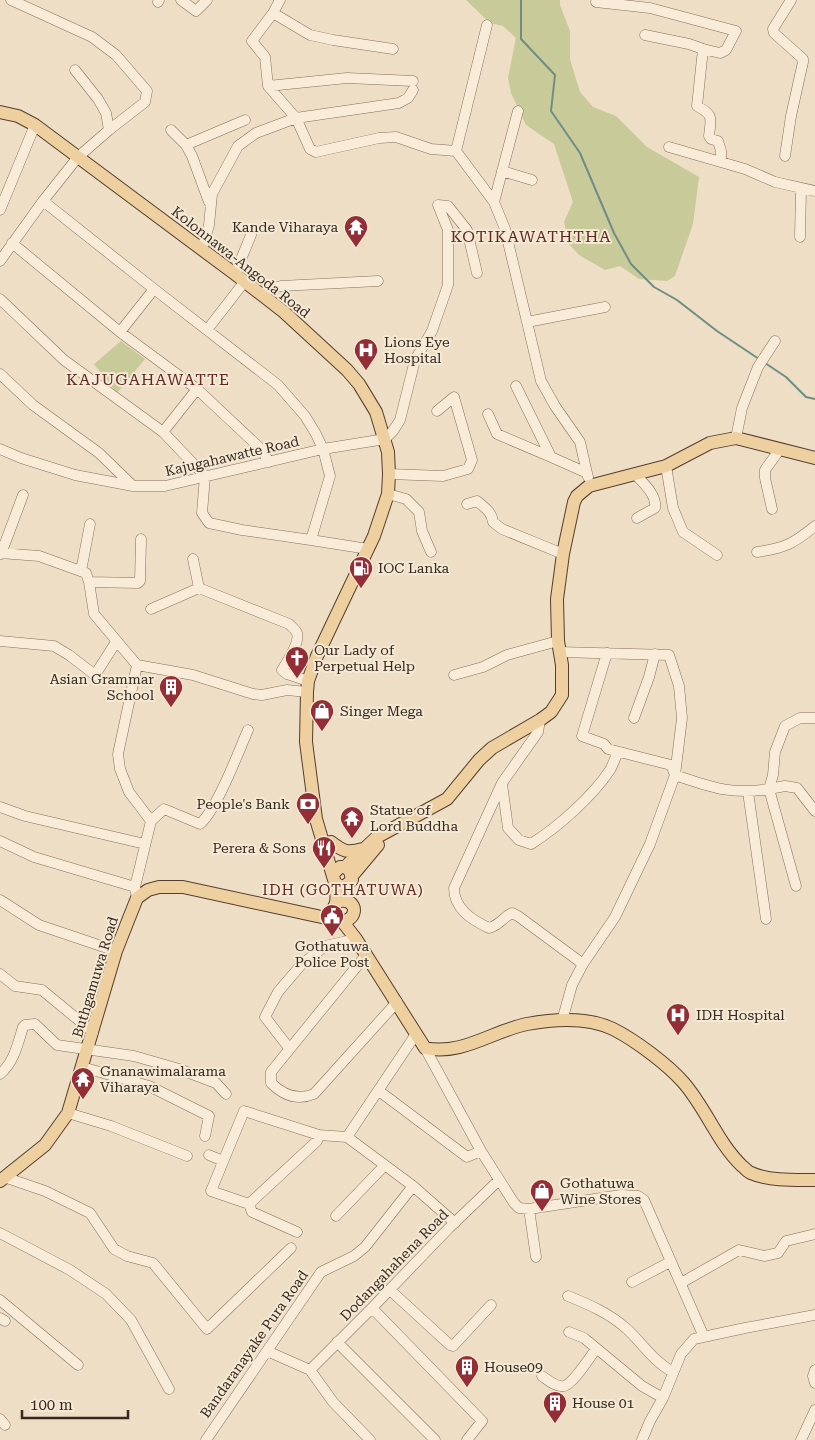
<svg xmlns="http://www.w3.org/2000/svg" width="815" height="1440" font-family="'Roboto Serif',serif">
<style>
.green{fill:#c8ca99}
.lines{fill:none;stroke-linecap:round;stroke-linejoin:round}
.stream{stroke:#6e8e84;stroke-width:2}
.minor-casing{stroke:#876f5c;stroke-width:11}
.major-casing{stroke:#553e30;stroke-width:14}
.minor{stroke:#f8ecd8;stroke-width:10}
.major{stroke:#eecf9f;stroke-width:12}
.labels{text-anchor:middle;stroke-width:4;stroke-linejoin:round;paint-order:stroke}
.poi-label{font-size:14px;fill:#38291f;stroke:#f4e9d4;text-anchor:start}
.street-label{font-size:14px;fill:#38291f;stroke:#f4e9d4}
.neighbourhood-label{font-size:15px;letter-spacing:1px;fill:#632920;stroke:#f4e9d4}
.quarter-label{font-size:16px;letter-spacing:1px;fill:#632920;stroke:#f4e9d4}
</style>
<rect width="100%" height="100%" fill="#eddec5"/>
<!-- green -->
<path class="green" d="M466,0H560V5L570,31V59L580,92L593,107L616,116L647,147L699,177L693,224L675,276L667,281L639,279L620,266L605,270L579,255L569,244L564,222L573,202L554,144L526,125L511,93L508,78L516,38L503,26L490,23Z
M121,341L145,359L117,393L94,364Z"/>
<g class="lines">
<!-- stream -->
<path class="stream" d="M521,0V39L555,75L551,111L580,153L614,233L631,264L654,287L677,300L717,331L759,359
M765,363L786,377L806,397L815,399"/>
<!-- minor casing -->
<g class="minor-casing">
<path id="minor" d="M181,0L196,11L207,0
M280,0L273,13L252,41L265,57L268,86L296,118L310,149L316,152L379,138L396,137L431,149L456,151L494,202L505,229L541,381L555,406L580,442L587,473
M158,2L159,0
M596,2L650,8L736,31L726,50L720,53L703,49L697,106C714,115 711,118 709,136L711,139L718,141L721,151V162
M273,13L310,35L333,40L393,49
M645,35L689,44L703,49
M75,70L98,99L106,113L109,130
M268,86L347,78L413,81
M171,130L186,145L192,156L209,202
M186,145L245,120
M669,147L745,169L775,182L815,191
M456,151L487,25
M785,156L791,116L803,62V59L774,33L773,29L791,0
M502,171L532,180
M494,202L518,111
M0,210L35,125
M800,237L801,189
M12,243L120,332L197,389L261,449L269,462
M202,249L209,225L212,194L238,146L256,133L296,118L399,103L408,98L413,90
M0,261L43,201L78,157L109,130L145,102L147,91L116,55L92,37L11,0
M235,274L251,235
M263,294L270,289L281,286L378,281
M0,299L64,360L163,432L205,476L202,513L209,523L242,530L311,540L330,476L323,449L316,434L305,416L278,385L154,289L43,201
M527,322L605,307
M207,330L245,281
M120,332L154,289
M0,374L33,405L99,453L132,485
M516,386L551,457L587,473L588,477
M488,414L497,434L551,457
M163,432L197,389
M736,438L742,408L758,367L775,341
M0,449L21,458L75,475L133,486H165L323,449L385,439L393,431L400,420L415,360L432,331L448,285V230L438,205L448,206L467,230L477,273
M666,466L673,508L683,532L717,555
M389,474L443,476L468,469L472,460L454,397L437,411
M636,475C644,484 657,495 655,508L637,518
M388,494L406,499L419,512L422,531L431,552
M467,504L477,501C484,507 492,512 493,522L502,529L563,554
M772,509L765,478V470L780,449
M311,540L368,549
M757,552C785,548 793,544 815,526
M0,553L39,556L86,573L89,582L94,614L137,665L118,754L120,769L129,792L151,821L135,887L137,898
M1,554L23,495
M81,571L90,524
M89,582L138,583L140,581L141,539
M199,588L289,624C292,627 296,630 297,633C300,643 287,662 282,670L287,674L308,681
M151,609L199,588L193,559
M0,641L54,646L69,655L95,675L116,642
M559,652L669,655L679,686L682,718L675,775L650,844L615,917L583,964L572,985L562,1021
M607,653L582,736L604,744L608,749L671,765L675,775C711,787 730,795 769,789L773,775L775,752L785,726L800,718H815
M137,665L193,675L253,694L262,695L287,690L307,692
M454,675L483,667L507,655L558,641
M634,718L649,677L655,654
M540,720L538,732L502,783L454,888C454,909 472,920 489,928C500,925 502,918 512,913L518,916L583,964
M502,784L508,828L519,840L531,844C558,827 592,797 610,770C613,765 615,758 618,752
M748,792L766,919
M0,807L25,816L145,844
M151,821L164,809L200,824C217,809 238,753 248,730
M0,841L34,857L135,887
M796,886L769,789L785,786L797,788L815,811
M0,900L39,925L116,951
M366,955L271,1072V1083C283,1095 297,1101 314,1094L397,1002
M0,974L15,986L42,990L93,1032
M289,1048L265,1017L278,992L301,965L325,946L356,939
M425,1048L481,1151L514,1203L519,1208L529,1209L621,1195L638,1196L644,1200L704,1337
M82,1067L149,1086L209,1116L205,1136
M0,1074C14,1063 18,1043 23,1027L25,1025L35,1024L57,1045L134,1056L179,1069L216,1083L226,1094
M379,1091L467,1157L481,1151
M68,1113L111,1126L187,1156
M319,1135L317,1141L249,1204L211,1191L244,1111L319,1135L347,1137L413,1186L455,1223
M347,1137L416,1034
M209,1155L223,1161
M4,1177L45,1191L90,1213L114,1249L127,1256L153,1263L207,1329L291,1248
M249,1204L252,1212L297,1232
M529,1209L536,1257
M336,1216L385,1165
M0,1233L70,1270L106,1294L131,1320L169,1389
M632,1282L670,1262
M681,1283L739,1250L764,1256L778,1253L786,1241L815,1234
M390,1290L450,1345L453,1346L491,1305
M568,1296C590,1305 609,1313 627,1329C642,1343 654,1362 673,1372
M0,1300L78,1365
M372,1308L482,1421L467,1440
M0,1318L5,1321
M569,1332L584,1338L642,1386L663,1398
M337,1342L435,1440
M267,1351L310,1370L333,1402L370,1440
M310,1370L372,1308L449,1228L499,1180
M815,1370L813,1376L815,1383
M542,1376C548,1380 557,1388 564,1386C573,1384 590,1357 596,1349
M0,1419L5,1425
M206,1440L321,1272L354,1256L365,1247L413,1186
M642,1440L650,1421L663,1398L681,1354L694,1339L745,1328L815,1315
M801,1440L815,1410"/>
</g>
<!-- major casing -->
<g class="major-casing">
<path id="major" d="M0,112L18,116L35,125L235,274L284,312L347,370L359,384L376,412L388,452L389,474L388,494L374,536L317,656L308,681L307,692L306,742L316,819L335,883L340,886H345L352,880L350,871L345,867H340L333,874
M331,842C344,852 347,853 363,849
M345,867L377,837L447,799L479,760L492,748L540,720L551,712L562,695V665L558,641L557,599L563,554L574,502L577,496L589,486L666,466L710,443L736,438L815,458
M352,876L378,845
M335,883C336,889 337,898 336,903C334,908 330,912 335,917C342,927 358,917 353,906C349,899 342,900 336,902
M342,921L356,939L425,1048C462,1056 492,1031 527,1024C554,1019 588,1017 613,1029C635,1040 667,1064 683,1082C706,1108 717,1142 742,1166C745,1168 748,1172 751,1173C769,1181 795,1180 815,1180
M0,1181L45,1145L68,1113L116,951L137,898L148,890L159,887H183L340,921"/>
</g>
<!-- minor -->
<use href="#minor" class="minor"/>
<!-- major -->
<use href="#major" class="major"/>
</g>
<!-- icons -->
<defs>
<g id="temple-pin" transform="scale(1.25)"><path d="M0 17L-7.5 6A9.5 9.5 0 1 1 7.5 6Z" fill="#942e36" stroke="#f4e9d4"/><path d="M0-6L5-2H3V0L6.5 2.5H4V6H1.5V3h-3V6H-4V2.5H-6.5L-3 0V-2H-5Z" fill="#fff"/></g>
<g id="hospital-pin" transform="scale(1.25)"><path d="M0 17L-7.5 6A9.5 9.5 0 1 1 7.5 6Z" fill="#942e36" stroke="#f4e9d4"/><path d="M-5-5h3v3.5h4V-5h3V5h-3V1.5h-4V5h-3Z" fill="#fff"/></g>
<g id="fuel-pin" transform="scale(1.25)"><path d="M0 17L-7.5 6A9.5 9.5 0 1 1 7.5 6Z" fill="#942e36" stroke="#f4e9d4"/><path d="M-5.5-6h7V0h2V4h1.3V-2.5L3-4.5l.8-.8L6-3V5H2.5V1h-1V6h-7ZM-4.2-4.7v3.2H.2V-4.7Z" fill="#fff"/></g>
<g id="church-pin" transform="scale(1.25)"><path d="M0 17L-7.5 6A9.5 9.5 0 1 1 7.5 6Z" fill="#942e36" stroke="#f4e9d4"/><path d="M-1.2-6h2.4v3.5h3.3v2.4h-3.3V6h-2.4V-.1h-3.3v-2.4h3.3Z" fill="#fff"/></g>
<g id="building-pin" transform="scale(1.25)"><path d="M0 17L-7.5 6A9.5 9.5 0 1 1 7.5 6Z" fill="#942e36" stroke="#f4e9d4"/><path d="M-4-6H4V6H1V3H-1V6H-4ZM-2.5-4.3h1.7v1.8h-1.7ZM.8-4.3h1.7v1.8H.8ZM-2.5-1h1.7V.8h-1.7ZM.8-1h1.7V.8H.8Z" fill="#fff"/></g>
<g id="shop-pin" transform="scale(1.25)"><path d="M0 17L-7.5 6A9.5 9.5 0 1 1 7.5 6Z" fill="#942e36" stroke="#f4e9d4"/><path d="M-5-2.5h2.3a2.7 3.5 0 0 1 5.4 0H5L5.5 6h-11ZM-1.5-2.5h3a1.5 2.3 0 0 0-3 0Z" fill="#fff"/></g>
<g id="bank-pin" transform="scale(1.25)"><path d="M0 17L-7.5 6A9.5 9.5 0 1 1 7.5 6Z" fill="#942e36" stroke="#f4e9d4"/><path d="M-6-4H6V4H-6ZM0-2.3a2.3 2.3 0 1 0 0 4.6a2.3 2.3 0 1 0 0-4.6Z" fill="#fff"/></g>
<g id="restaurant-pin" transform="scale(1.25)"><path d="M0 17L-7.5 6A9.5 9.5 0 1 1 7.5 6Z" fill="#942e36" stroke="#f4e9d4"/><path d="M-5-6h1v4h1v-4h1v4h1v-4h1v5L-1.5 .5V6h-2V.5L-5-1ZM5-6V6H3V1.5H1.5Q1.5-4 5-6Z" fill="#fff"/></g>
<g id="civic-pin" transform="scale(1.25)"><path d="M0 17L-7.5 6A9.5 9.5 0 1 1 7.5 6Z" fill="#942e36" stroke="#f4e9d4"/><path d="M-.6-6.5H3V-4.5H.6V-3L4-1V1h2V6H-6V1h2V-1L-.6-3ZM-1.2 2.5V6h2.4V2.5Z" fill="#fff"/></g>
</defs>
<g fill-rule="evenodd">
<use href="#temple-pin" x="356" y="227"/>
<use href="#hospital-pin" x="366" y="350"/>
<use href="#fuel-pin" x="361" y="568"/>
<use href="#church-pin" x="297" y="658"/>
<use href="#building-pin" x="171" y="687"/>
<use href="#shop-pin" x="322" y="711"/>
<use href="#bank-pin" x="308" y="804"/>
<use href="#temple-pin" x="352" y="818"/>
<use href="#restaurant-pin" x="324" y="848"/>
<use href="#civic-pin" x="332" y="916"/>
<use href="#hospital-pin" x="678" y="1015"/>
<use href="#temple-pin" x="83" y="1079"/>
<use href="#shop-pin" x="542" y="1191"/>
<use href="#building-pin" x="467" y="1367"/>
<use href="#building-pin" x="555" y="1403"/>
</g>
<g class="labels">
<!-- poi labels -->
<g class="poi-label">
<text x="338" y="232" text-anchor="end">Kande Viharaya</text>
<text x="384" y="347">Lions Eye<tspan x="384" dy="16">Hospital</tspan></text>
<text x="378" y="573">IOC Lanka</text>
<text x="314" y="655">Our Lady of<tspan x="314" dy="16">Perpetual Help</tspan></text>
<text x="154" y="684" text-anchor="end">Asian Grammar<tspan x="154" dy="16">School</tspan></text>
<text x="340" y="716">Singer Mega</text>
<text x="290" y="809" text-anchor="end">People's Bank</text>
<text x="370" y="815">Statue of<tspan x="370" dy="16">Lord Buddha</tspan></text>
<text x="306" y="853" text-anchor="end">Perera &amp; Sons</text>
<text x="332" y="951" text-anchor="middle">Gothatuwa<tspan x="332" dy="16">Police Post</tspan></text>
<text x="696" y="1020">IDH Hospital</text>
<text x="100" y="1076">Gnanawimalarama<tspan x="100" dy="16">Viharaya</tspan></text>
<text x="560" y="1188">Gothatuwa<tspan x="560" dy="16">Wine Stores</tspan></text>
<text x="484" y="1372">House09</text>
<text x="572" y="1408">House 01</text>
</g>
<!-- street labels -->
<g class="street-label">
<text transform="translate(241 262) rotate(38)" y="5">Kolonnawa-Angoda Road</text>
<text transform="translate(232 456) rotate(-13)" y="5">Kajugahawatte Road</text>
<text transform="translate(95 977) rotate(-73)" y="5">Buthgamuwa Road</text>
<text transform="translate(394 1265) rotate(-46)" y="5">Dodangahahena Road</text>
<text transform="translate(254 1344) rotate(-55)" y="5">Bandaranayake Pura Road</text>
</g>
<!-- neighbourhood labels -->
<g class="neighbourhood-label">
<text x="343" y="895">IDH (GOTHATUWA)</text>
</g>
<!-- quarter labels -->
<g class="quarter-label">
<text x="531" y="242">KOTIKAWATHTHA</text>
<text x="148" y="385">KAJUGAHAWATTE</text>
</g>
</g>
<!-- scale -->
<path d="M22 1410v8h106v-8" fill="none" stroke="#38291f" stroke-width="2.5"/>
<text x="30" y="1410" font-size="15" fill="#38291f" stroke="#f4e9d4" stroke-width="4" paint-order="stroke">100 m</text>
</svg>
